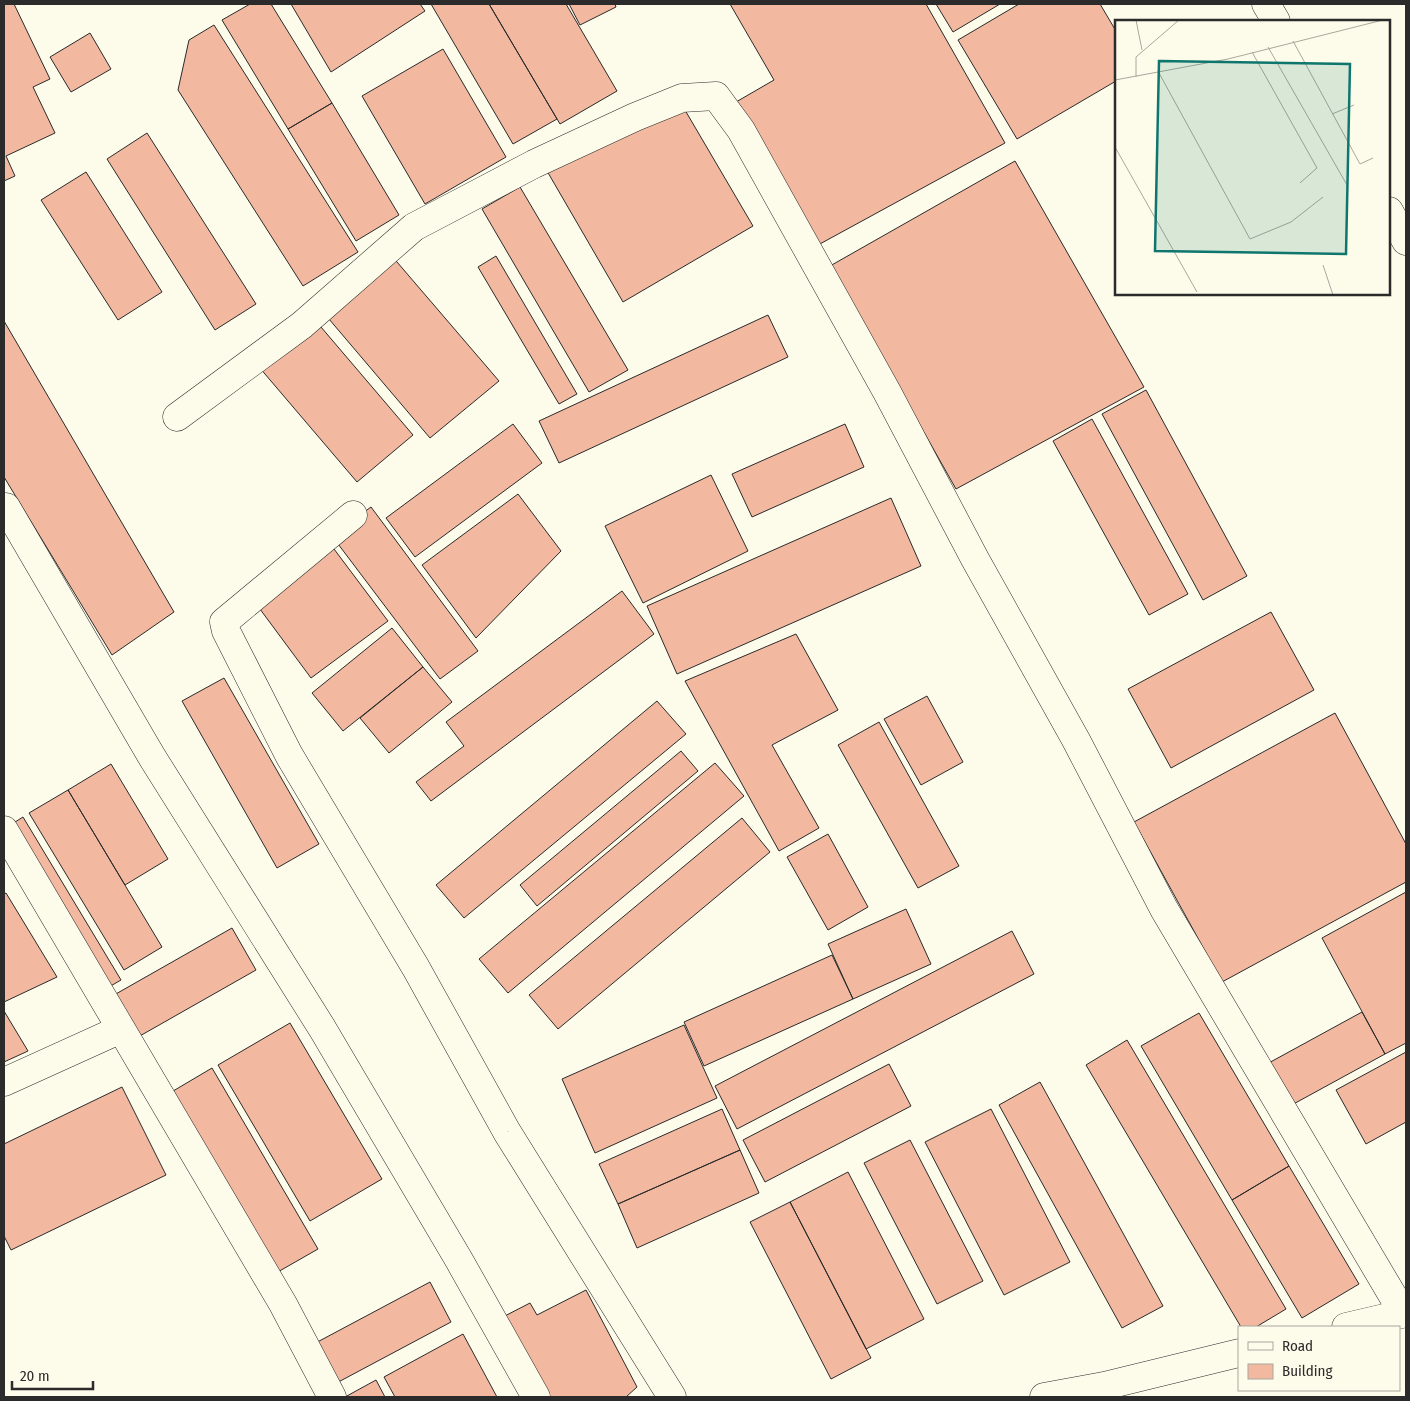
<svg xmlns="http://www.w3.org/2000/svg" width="1410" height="1401" font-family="'Fira Sans Condensed',sans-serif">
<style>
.building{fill:#f2b8a0;stroke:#2b2b2b}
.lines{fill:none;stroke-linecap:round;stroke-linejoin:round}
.minor-casing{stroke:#2b2b2b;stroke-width:29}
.minor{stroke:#fdfbea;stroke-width:28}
.inset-road{fill:none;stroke:#a9a89e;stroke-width:1}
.view{fill:#0f766e;fill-opacity:0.15;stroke:#0f766e;stroke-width:2.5}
.inset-edge{fill:none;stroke:#2b2b2b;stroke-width:2.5}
</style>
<rect width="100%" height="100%" fill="#fdfbea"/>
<!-- building -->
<path class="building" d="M4,4H14L50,79L33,87L55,133L6,156L15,176L4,181Z
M250,4H271L332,103L288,129L222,20Z
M291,4H420L425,11L331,72Z
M431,4H489L557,119L513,144Z
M489,4H566L617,91L560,124Z
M569,4H615L616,7L580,25Z
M730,4H926L1005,143L818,245L736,102L774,80Z
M936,4H1000L953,32Z
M1019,4H1100L1116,31V81L1017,139L958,40Z
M214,25L358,252L303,286L178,90L189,40Z
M90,33L111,69L71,92L50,57Z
M443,49L506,157L425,204L362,96Z
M332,103L399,215L356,241L288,129Z
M682,105L753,226L623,302L547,171Z
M147,133L256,304L215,330L107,159Z
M1015,161L1144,387L956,489L830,266Z
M86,172L162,292L118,320L41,200Z
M520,187L628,370L589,392L482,209Z
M391,255L499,381L430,438L323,312Z
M496,256L577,394L559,404L478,267Z
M768,315L788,357L559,463L539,421Z
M315,320L413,435L357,482L259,367Z
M4,321L174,612L112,655L4,477Z
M1146,390L1247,576L1203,600L1102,414Z
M1092,419L1188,594L1149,615L1053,441Z
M513,424L542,463L415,557L386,518Z
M845,424L864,467L752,517L732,474Z
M711,475L748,551L643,603L605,526Z
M518,494L561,551L476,638L422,565Z
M891,498L921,566L677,674L647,606Z
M371,507L478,651L440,679L332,536Z
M331,545L388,621L311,678L254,601Z
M622,591L654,634L431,801L416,782L464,746L446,722Z
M1271,612L1314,690L1171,768L1128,689Z
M392,628L423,667L343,731L312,693Z
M796,634L838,710L772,745L819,828L779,851L685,681Z
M423,667L452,702L389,753L360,718Z
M224,678L319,844L277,868L182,701Z
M927,696L963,762L921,785L884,719Z
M657,701L686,734L464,918L436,885Z
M1335,713L1406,844V882L1222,982L1134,822Z
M879,722L959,866L918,888L838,745Z
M681,751L698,771L537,906L520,885Z
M715,763L744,796L508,993L479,959Z
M111,764L168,859L125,885L68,790Z
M68,790L162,947L124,970L29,813Z
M23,817L121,980L102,991L4,829Z
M742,818L770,852L558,1029L529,995Z
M828,834L868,907L828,930L787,857Z
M1406,892V1043L1385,1054L1322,938Z
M6,893L57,977L4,1002V894Z
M906,909L931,964L853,999L828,944Z
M232,928L256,970L131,1041L107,999Z
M1012,931L1034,974L737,1129L715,1086Z
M832,955L853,999L704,1066L684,1022Z
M4,1011L28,1051L4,1062Z
M1362,1012L1385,1054L1288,1107L1265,1065Z
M1199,1013L1289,1166L1232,1200L1141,1046Z
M290,1023L382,1179L310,1221L218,1065Z
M684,1025L717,1098L595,1153L562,1079Z
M1127,1040L1286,1309L1256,1327H1241L1086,1065Z
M1406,1052V1122L1366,1144L1336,1090Z
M889,1064L911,1106L765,1182L743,1140Z
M212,1068L318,1249L269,1277L163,1097Z
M1040,1082L1163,1306L1122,1328L999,1105Z
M122,1087L166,1175L11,1250L4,1236V1144Z
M722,1109L740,1150L618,1204L599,1164Z
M991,1109L1070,1262L1004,1295L925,1142Z
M910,1140L983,1281L937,1304L864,1163Z
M740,1150L759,1193L637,1248L618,1204Z
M1289,1166L1359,1284L1302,1318L1232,1200Z
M848,1172L924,1319L866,1349L790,1202Z
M790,1202L871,1358L831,1379L750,1222Z
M430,1282L451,1322L329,1387L308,1347Z
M586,1290L637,1387L626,1397H539L499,1319L530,1303L537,1315Z
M463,1334L497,1397H395L384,1377Z
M376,1380L385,1397H345Z"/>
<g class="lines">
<!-- minor casing -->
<g class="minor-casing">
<path id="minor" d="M1266,4L1276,21
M1389,211L1406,241
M177,417L302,325L414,227L534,164L635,117L682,98L716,96L741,130L887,392L975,559L1076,740L1164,909L1403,1313
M6,507L152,757L322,1028L459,1260L536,1397
M353,515L224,622L226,631L289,755L416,968L507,1132L672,1397
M4,830L283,1304L332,1397
M4,1082L121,1029
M1346,1327L1406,1313
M1044,1397L1104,1386L1239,1353"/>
</g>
<!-- minor -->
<use href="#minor" class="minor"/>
</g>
<!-- overview -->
<g transform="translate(1115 20)">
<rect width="275" height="275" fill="#fdfbea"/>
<path class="inset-road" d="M21,0L27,30M178,21L245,144L258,138M153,27L232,165M137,32L202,148L185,163M44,53L135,219L176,202L208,177M21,57V37L64,0M0,60L113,39L268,0M217,94L239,85M0,127L82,272M208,245L218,275"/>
<path class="view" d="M44,41L235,44L231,234L40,231Z"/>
<rect width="275" height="275" class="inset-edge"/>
</g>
<!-- border -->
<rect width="1410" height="1401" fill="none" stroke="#2b2b2b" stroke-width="10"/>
<!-- legend -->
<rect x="1238" y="1326" width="162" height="65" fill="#fdfbea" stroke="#a9a89e"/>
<rect x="1248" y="1342" width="25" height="8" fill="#fdfbea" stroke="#a9a89e"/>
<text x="1282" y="1351" font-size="15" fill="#2b2b2b">Road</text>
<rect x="1248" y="1364" width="25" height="15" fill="#f2b8a0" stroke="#a9a89e"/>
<text x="1282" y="1376" font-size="15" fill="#2b2b2b">Building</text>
<!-- scale -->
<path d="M12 1381v8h81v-8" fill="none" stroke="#2b2b2b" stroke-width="2.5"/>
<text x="20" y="1381" font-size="15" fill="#2b2b2b" stroke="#fdfbea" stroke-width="4" paint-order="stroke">20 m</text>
</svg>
